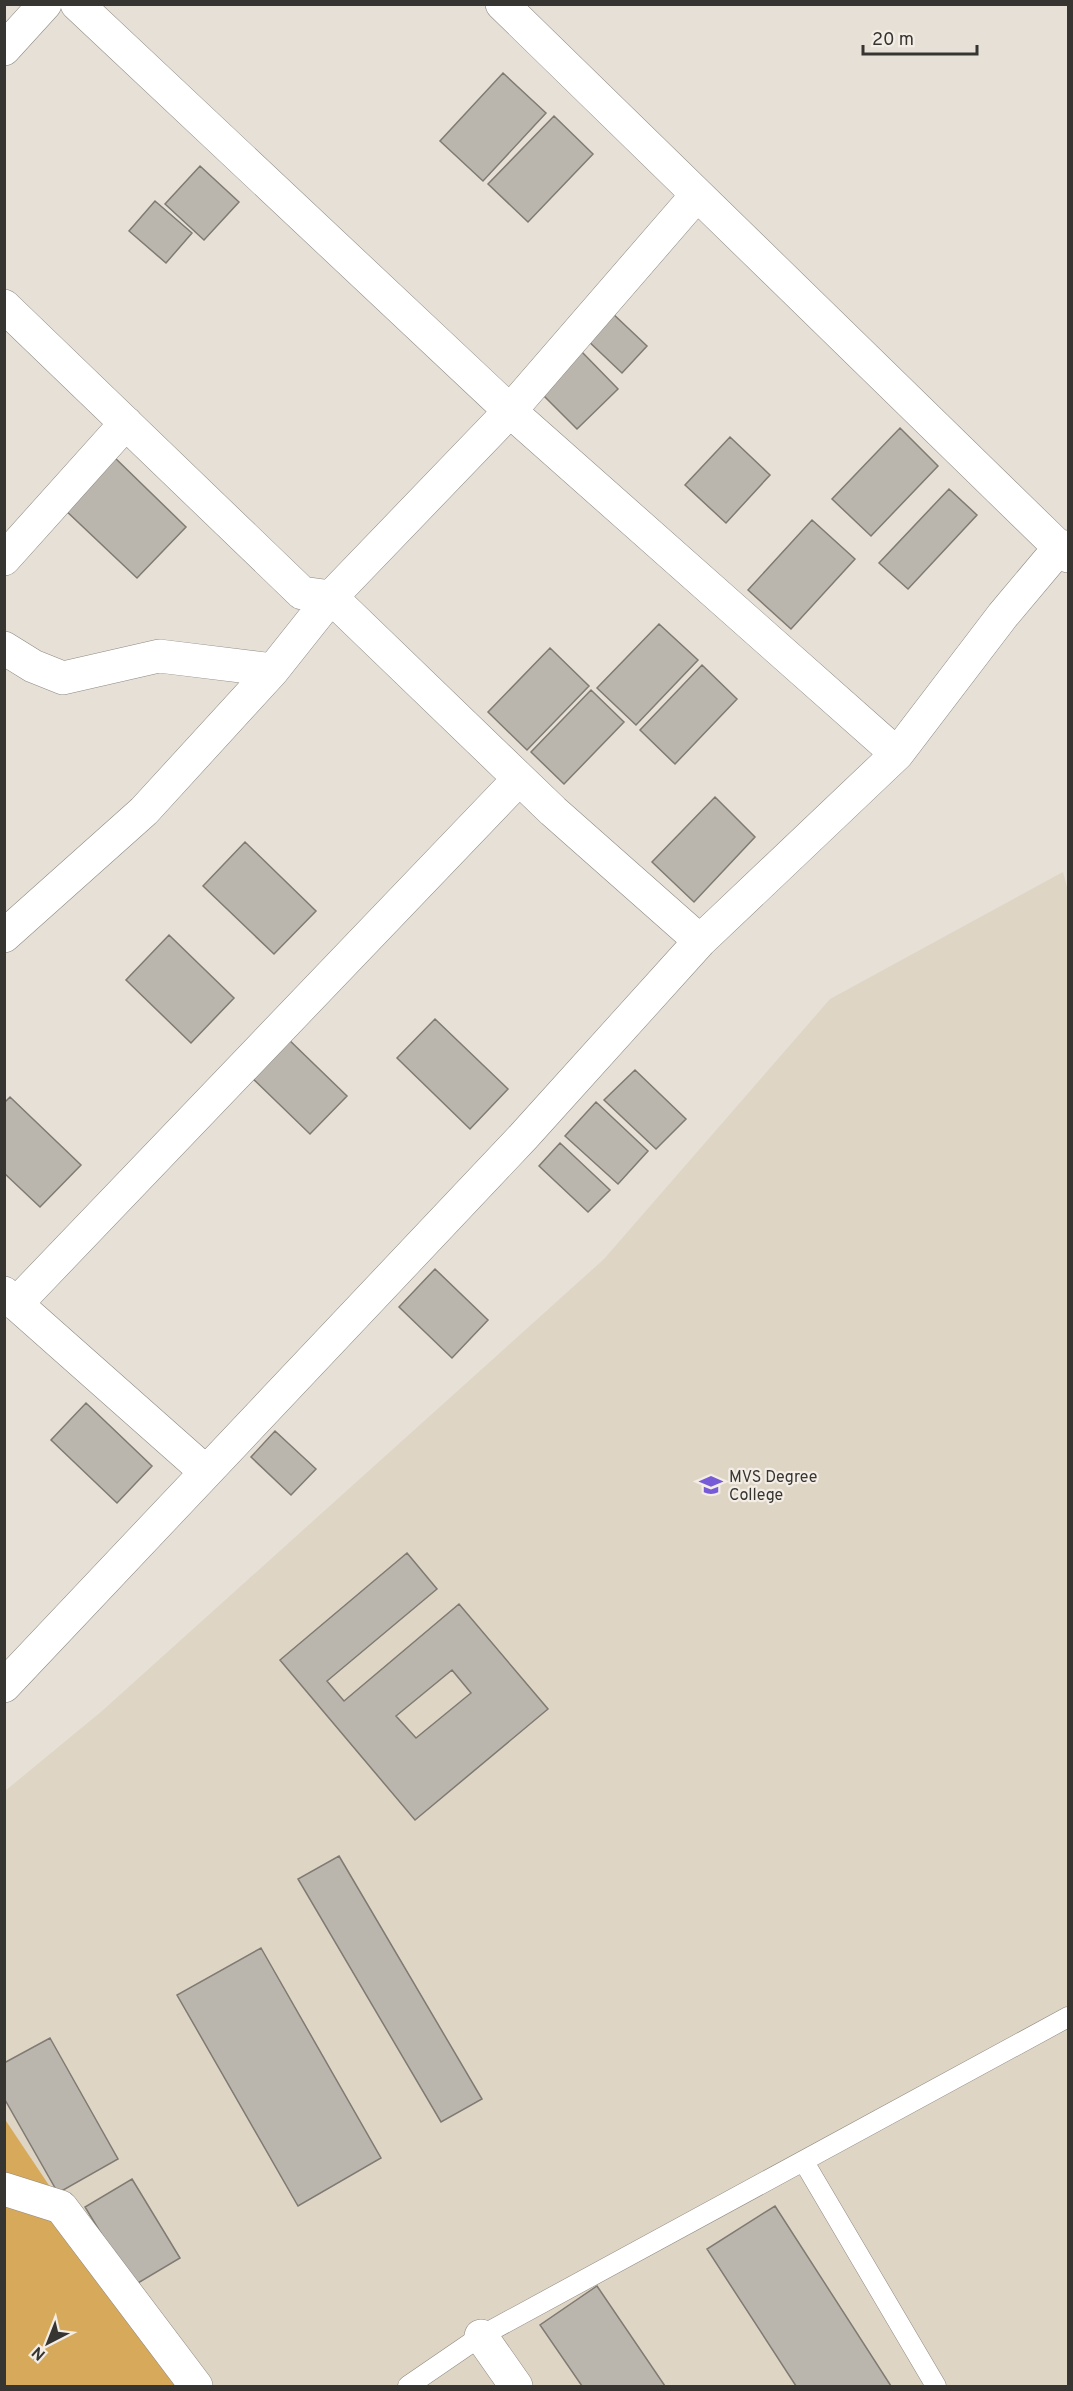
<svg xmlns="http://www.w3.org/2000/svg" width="1073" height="2391" font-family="Overpass,sans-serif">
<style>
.built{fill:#ded5c5}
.green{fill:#d6a95b}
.building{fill:#bbb6ad;stroke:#7f7a72;stroke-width:1.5;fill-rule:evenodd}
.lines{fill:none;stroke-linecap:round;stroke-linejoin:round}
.service-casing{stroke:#8e8981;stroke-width:21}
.minor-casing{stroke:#8e8981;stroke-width:34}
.service{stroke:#fff;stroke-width:20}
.minor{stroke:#fff;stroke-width:33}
.labels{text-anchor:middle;stroke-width:4.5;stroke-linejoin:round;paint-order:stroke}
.poi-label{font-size:16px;fill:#373532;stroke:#f3ede5;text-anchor:start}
</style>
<rect width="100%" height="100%" fill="#e6e0d7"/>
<!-- built -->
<path class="built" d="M1063,872L1068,891V2386H5V1791L102,1711L604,1259L830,999Z"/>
<!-- green -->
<path class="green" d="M4,2118L125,2299L178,2386H5Z"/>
<!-- building -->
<path class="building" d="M503,73L546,113L483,181L440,141Z
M554,116L593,154L528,222L488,184Z
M200,166L239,202L204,240L165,204Z
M155,201L192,233L166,263L129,231Z
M610,311L647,346L622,373L585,338Z
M581,351L618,389L577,429L539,391Z
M900,428L938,466L871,536L832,499Z
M730,437L770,475L726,523L685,485Z
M112,455L186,527L137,578L62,507Z
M949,489L977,515L908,589L879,563Z
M812,520L855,559L791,629L748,590Z
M659,624L698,660L636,725L597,688Z
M550,648L589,686L527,750L488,712Z
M702,665L737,699L675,764L640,730Z
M591,690L624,722L564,784L531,752Z
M715,797L755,837L694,902L652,862Z
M245,842L316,911L274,954L203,886Z
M169,935L234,998L191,1043L126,980Z
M435,1019L508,1089L470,1129L397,1058Z
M285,1036L347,1096L310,1134L248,1074Z
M635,1070L686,1119L656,1149L604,1100Z
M10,1097L81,1165L40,1207L4,1173V1103Z
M596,1102L648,1151L618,1184L565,1136Z
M560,1143L610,1190L588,1212L539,1166Z
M435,1269L488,1320L452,1358L399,1307Z
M86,1403L152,1466L117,1503L51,1440Z
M275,1431L316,1469L291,1495L251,1457Z
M407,1553L437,1589L327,1681L344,1701L459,1604L548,1709L415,1820L280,1660ZM452,1670L471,1693L416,1738L396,1716Z
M339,1856L482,2099L441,2122L298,1879Z
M261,1948L381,2158L298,2206L177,1995Z
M50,2038L118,2159L58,2193L4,2098V2063Z
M132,2179L180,2258L133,2286L85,2207Z
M775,2206L891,2386H796L707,2249Z
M597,2286L665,2386H582L540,2325Z"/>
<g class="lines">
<!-- service casing -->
<g class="service-casing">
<path id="service" d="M804,2162L936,2386
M408,2386L481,2336L1068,2017"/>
</g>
<!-- minor casing -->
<g class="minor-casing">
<path id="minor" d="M502,4L1068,556
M4,49L45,4
M696,196L510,411L897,754L700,941
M4,306L302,593L331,597L510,411L77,4
M4,559L126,423
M4,648L33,666L63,678L159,656L273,670
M897,754L1003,615L1061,546
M4,936L144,811L273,670L331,597L553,811L700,941L523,1137L4,1686
M4,1293L206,1472
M16,1304L519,779
M4,2189L61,2207L196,2386
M481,2336L516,2386"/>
</g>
<!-- service -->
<use href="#service" class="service"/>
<!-- minor -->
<use href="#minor" class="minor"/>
</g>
<!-- icons -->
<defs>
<g id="university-bare" transform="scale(1.8)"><path d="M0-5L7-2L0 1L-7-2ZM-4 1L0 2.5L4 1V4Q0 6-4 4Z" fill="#775bd6" stroke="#f3ede5" stroke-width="2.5" paint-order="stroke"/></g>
</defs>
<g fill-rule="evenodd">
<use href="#university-bare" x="711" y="1485"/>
</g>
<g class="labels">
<!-- poi labels -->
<g class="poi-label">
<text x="729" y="1482">MVS Degree<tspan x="729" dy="18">College</tspan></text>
</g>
</g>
<!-- border -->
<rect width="1073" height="2391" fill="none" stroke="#373532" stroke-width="12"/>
<!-- north arrow -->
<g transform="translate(48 2343) rotate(222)" stroke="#f3ede5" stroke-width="4.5" paint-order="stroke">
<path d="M0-4.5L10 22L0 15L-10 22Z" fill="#373532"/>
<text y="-9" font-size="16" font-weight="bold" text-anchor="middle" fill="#373532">N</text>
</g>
<!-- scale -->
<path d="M863 45v9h114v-9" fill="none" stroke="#373532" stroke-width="3"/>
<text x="872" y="45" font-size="18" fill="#373532" stroke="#f3ede5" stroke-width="4.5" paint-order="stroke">20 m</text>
</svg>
